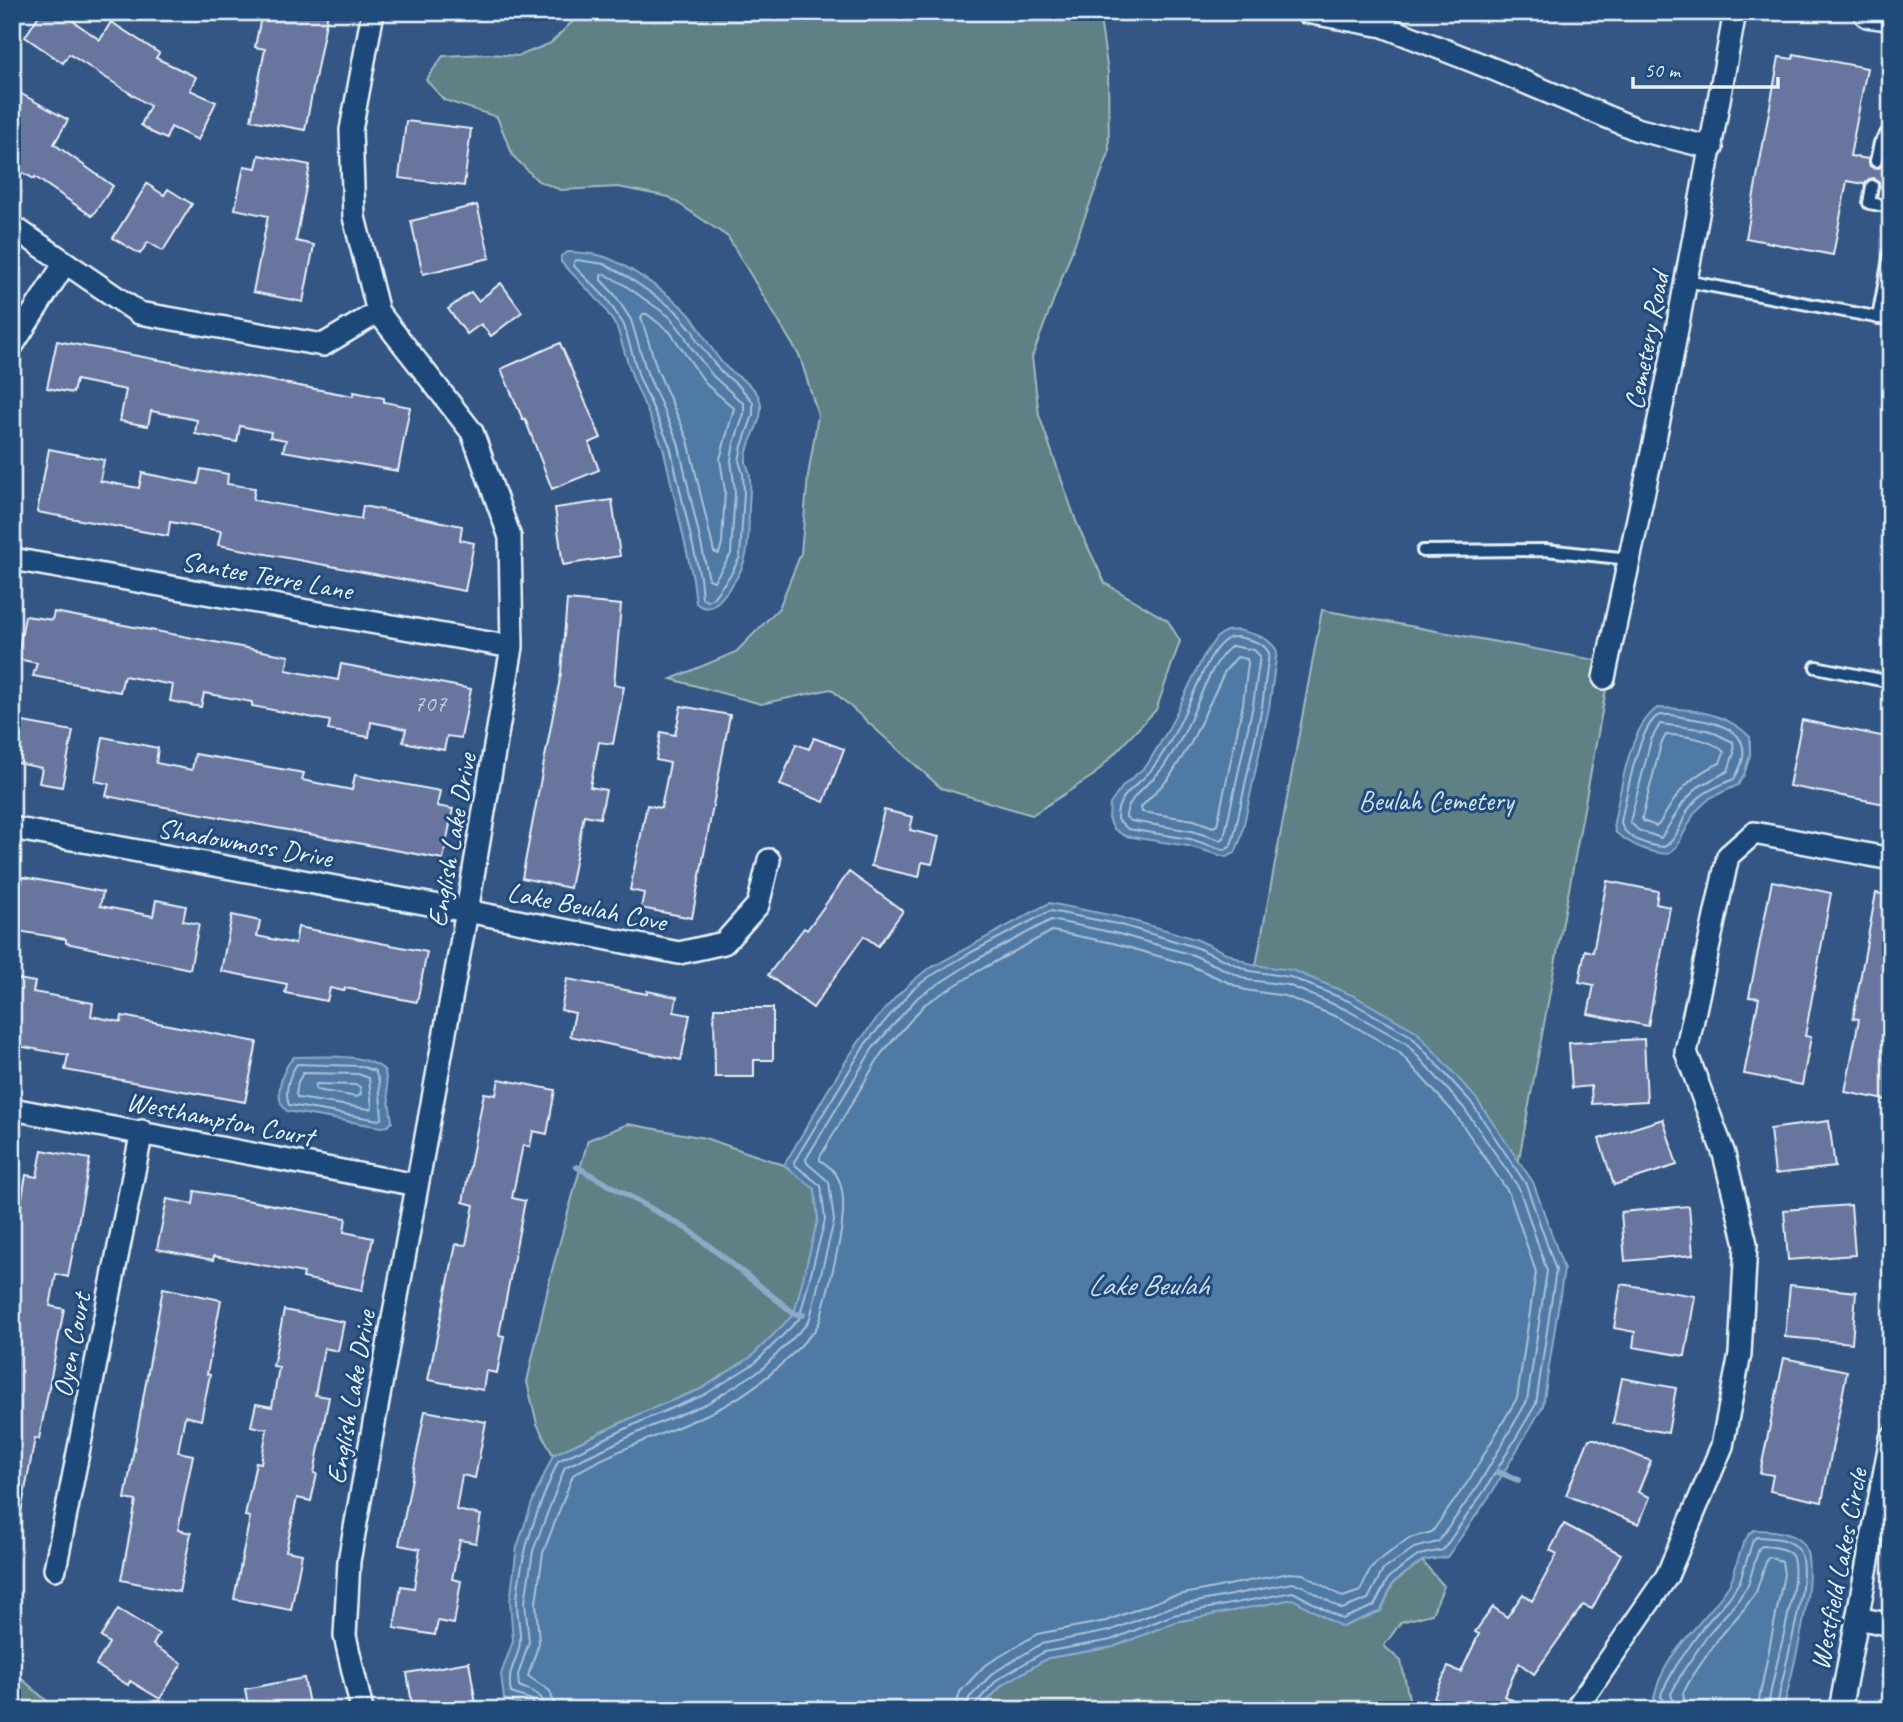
<svg xmlns="http://www.w3.org/2000/svg" width="1903" height="1722" font-family="Caveat,sans-serif">
<style>
.green{fill:#5f8186;stroke:#a4b9bf;stroke-width:2}
.water{fill:#507aa5;stroke:#8daac6;stroke-width:2}
.lines{fill:none;stroke-linecap:round;stroke-linejoin:round}
.shore{stroke:#abc1d7;stroke-width:2}
.stream{stroke:#8daac6;stroke-width:6}
.building{fill:#68749e;stroke:#e8f1f8;stroke-width:2}
.lane-casing{stroke:#e8f1f8;stroke-width:16}
.street-casing{stroke:#e8f1f8;stroke-width:26}
.secondary-casing{stroke:#e8f1f8;stroke-width:35}
.lane{stroke:#1f4a7a;stroke-width:10}
.street{stroke:#1f4a7a;stroke-width:21}
.secondary{stroke:#1f4a7a;stroke-width:30}
.labels{text-anchor:middle;stroke-width:6;stroke-linejoin:round;paint-order:stroke}
.number-label{font-size:24px;fill:#c8d2e2}
.street-label{font-size:28px;fill:#e8f1f8;stroke:#1f4a7a}
.park-label{font-size:28px;fill:#d3e0e7;stroke:#1f4a7a}
.water-label{font-size:30px;font-style:italic;fill:#d1dfec;stroke:#1f4a7a}
</style>
<rect width="100%" height="100%" fill="#345684"/>
<filter id="ink" filterUnits="userSpaceOnUse"><feTurbulence type="fractalNoise" baseFrequency=".0143" numOctaves="2"/><feDisplacementMap in="SourceGraphic" scale="14" xChannelSelector="R" yChannelSelector="G"/><feConvolveMatrix kernelMatrix="1 2 1 2 8 2 1 2 1" color-interpolation-filters="sRGB"/></filter>
<g filter="url(#ink)">
<!-- green -->
<path class="green" d="M582,12H1085L1100,19L1108,72L1109,153L1032,357L1039,415L1077,524L1105,583L1168,621L1180,641L1156,710L1094,775L1032,815L941,788L831,689L761,704L671,679L736,652L779,608L801,553L808,476L818,415L800,357L728,237L669,197L618,187L561,190L538,181L513,156L497,117L444,100L426,80L443,56L488,54L519,56L551,43Z
M1322,610L1611,663L1503,1245L1214,1192Z
M628,1124L705,1138L784,1165L815,1189L818,1219L795,1314L751,1357L701,1389L646,1411L553,1455L537,1424L527,1382L551,1274L588,1140Z
M1422,1561L1444,1586L1432,1614L1401,1622L1384,1646L1401,1661L1410,1703L1409,1710H979L1002,1685L1048,1658L1113,1647L1175,1622L1293,1599L1342,1627L1381,1611L1393,1583Z
M12,1670L57,1710H12Z"/>
<!-- water -->
<path class="water" d="M568,252C580,253 594,253 605,257C628,265 673,297 689,314C703,330 710,351 726,367C736,377 755,384 760,400C766,422 745,440 746,462C747,467 750,471 750,477C751,488 749,498 749,509C748,540 751,558 732,585C723,596 711,617 696,603L693,579L663,447L633,379L617,328L602,304L561,262V256Z
M1238,630C1254,634 1268,636 1277,651L1269,708L1241,838L1235,853L1226,857L1188,846L1125,836L1114,829L1109,820L1110,804L1123,786L1147,765L1168,730L1203,657L1216,638L1226,631Z
M1657,708C1688,708 1728,713 1750,737V755L1744,775L1738,785L1710,798L1695,812L1677,846L1668,854C1647,853 1631,845 1615,832L1614,822C1621,789 1629,728 1657,708Z
M1049,903L1119,917L1166,930L1198,940L1252,965L1292,970L1354,996L1416,1031L1476,1098L1533,1182L1564,1269L1543,1406L1491,1494L1447,1557L1422,1561L1393,1583L1381,1611L1342,1627L1293,1599L1175,1622L1113,1647L1048,1658L1002,1685L979,1710H537L504,1699L501,1674L513,1641L510,1601L517,1547L533,1500L553,1455L646,1411L701,1389L751,1357L794,1314L818,1219L815,1189L784,1165C825,1098 861,1020 925,971Z
M294,1057C318,1057 367,1052 385,1071L392,1122L388,1126L381,1127L287,1111C272,1099 282,1069 294,1057Z
M1754,1530C1769,1531 1788,1530 1801,1541C1824,1561 1790,1680 1783,1710H1665L1659,1706L1654,1698C1662,1654 1704,1623 1728,1587C1738,1571 1738,1541 1754,1530Z"/>
<g class="lines">
<!-- shore -->
<path class="shore" d="M577,260L604,264L628,277L675,310L693,331L697,341L720,371L739,386L753,402V415L742,446L739,461L743,474L744,492L740,557L731,574L713,598L708,601L702,598L700,577L670,446L639,377L624,325L607,299L574,266V262Z
M601,275L605,274L623,284L670,317L685,336L690,346L713,376L744,404V414L734,443L731,460L735,491L731,554L714,581L709,579L678,442L647,373L631,320L615,295L601,280Z
M643,314H647L670,332L707,385L734,408L720,459L725,491L722,543L719,554L714,552L688,440L657,369L641,317Z
M1238,637C1250,640 1264,642 1269,653L1262,707L1234,836L1230,847L1224,850L1190,839L1128,829L1117,819C1116,794 1139,786 1152,769C1172,743 1185,712 1198,683C1205,669 1211,652 1223,642C1228,637 1232,637 1238,637Z
M1232,646L1254,650L1260,656L1253,705L1224,838L1220,840L1192,831L1131,821L1126,817C1126,796 1154,782 1165,765C1170,756 1177,747 1182,737C1196,712 1209,662 1232,646Z
M1237,657L1247,659L1248,663L1243,704L1217,825L1213,827L1194,820L1142,812L1141,807L1169,778L1191,743L1225,671Z
M1670,715C1707,721 1767,725 1734,779C1716,787 1699,793 1688,810C1681,823 1677,840 1664,847C1649,846 1623,838 1621,822C1626,797 1637,736 1654,719C1658,714 1663,715 1670,715Z
M1660,724L1708,730L1733,742L1734,753L1728,771L1698,787L1683,803L1661,838L1638,830L1630,822L1651,740Z
M1666,735C1684,735 1712,739 1724,752L1720,763C1687,776 1676,796 1659,824L1656,826L1643,821L1642,818L1661,744Z
M297,1064L360,1066L375,1071L379,1081L382,1118L379,1120L289,1105C284,1092 289,1075 297,1064Z
M303,1073L358,1074L369,1078L372,1108L369,1109L298,1098L296,1095L298,1082Z
M316,1084L357,1085L360,1087L361,1094L357,1097L317,1090L315,1088Z
M536,1710L532,1700L511,1693C506,1668 518,1663 520,1642C521,1628 516,1613 517,1599C521,1549 539,1506 558,1461L648,1418L704,1395L755,1363L799,1319L825,1220L821,1186L795,1165L794,1162L866,1043L912,990L929,977L970,953L1050,911L1118,924L1195,947L1250,971L1290,977L1351,1002L1411,1036L1471,1102L1526,1184L1556,1270L1536,1404L1485,1490L1443,1550L1419,1555L1389,1577L1374,1606L1342,1619L1293,1592L1173,1615L1111,1640L1044,1652L998,1679L977,1702L975,1710
M545,1710C544,1693 532,1692 519,1686L518,1675L529,1642L525,1602L533,1551L565,1467L652,1426L708,1403L762,1369L806,1325L810,1318L834,1221L829,1182L807,1163L806,1159L873,1048L918,997L974,961L1051,920L1115,933L1161,946L1193,955L1248,980L1288,985L1347,1010L1406,1043L1464,1108L1519,1188L1547,1271L1527,1401L1478,1486L1438,1542L1414,1548L1383,1570L1368,1599L1342,1609L1301,1585L1292,1583L1171,1607L1109,1631L1041,1644L993,1673L969,1698L966,1710
M556,1710L550,1691L528,1676L539,1643L536,1602L543,1553L573,1475C615,1449 666,1434 710,1413C751,1394 786,1363 815,1330L820,1321C828,1284 853,1214 839,1180C836,1171 828,1166 820,1160V1157L881,1054L925,1004L980,970L1052,931L1113,943L1158,956L1189,965L1245,990L1285,996L1342,1019L1399,1052L1455,1114L1509,1193L1536,1272L1517,1398L1469,1480L1432,1532L1409,1538L1377,1562L1370,1570L1360,1591L1343,1597L1303,1574L1289,1573L1169,1597L1106,1621L1037,1634L984,1666L960,1692L955,1710
M1667,1710L1661,1697L1662,1692L1676,1666L1703,1627L1729,1598L1740,1581L1753,1540L1757,1537C1770,1538 1789,1537 1798,1549C1816,1573 1779,1678 1777,1710
M1676,1710L1671,1694L1683,1671L1710,1632L1736,1603L1748,1585L1759,1548L1762,1546C1772,1547 1786,1547 1792,1556C1804,1577 1769,1681 1768,1710
M1686,1710L1683,1693L1692,1677L1718,1639L1744,1609L1756,1592L1767,1559L1770,1557L1782,1562L1784,1574L1757,1710"/>
<!-- stream -->
<path class="stream" d="M577,1167L689,1230L795,1314L803,1315
M1498,1472L1518,1480"/>
</g>
<!-- building -->
<path class="building" d="M41,12H79L73,21L100,40L111,22L159,53L156,58L196,77L190,90L216,102L198,140L171,127L166,139L153,133L141,125L150,106L69,54L63,63L25,37Z
M262,12H328L305,130L251,120L265,49L255,47Z
M1794,54L1867,68L1850,156L1868,159L1870,166L1875,169L1881,167L1884,162L1891,164L1888,189L1880,187L1879,183L1874,178L1869,179L1864,184L1847,181L1833,255L1746,238L1779,57L1793,59Z
M18,92L68,120L54,144L113,186L92,216L35,177L34,179L12,166V102Z
M406,121L471,129L464,186L399,178Z
M259,155L310,165L296,241L314,245L303,302L253,292L268,216L235,209L244,166L256,168Z
M147,184L164,195L168,189L192,204L163,251L148,242L140,254L113,238Z
M477,205L490,258L423,274L411,221Z
M501,283L522,312L491,336L481,324L467,334L448,309L471,292L478,301Z
M57,341L353,396L354,392L384,398V402L410,407L398,471L283,451L286,440L270,437L271,432L240,426L237,442L195,434L197,420L151,411L148,426L120,421L126,390L76,380L73,393L47,388Z
M560,343L601,438L589,443L599,470L552,489L525,419L523,420L501,369Z
M49,449L104,460L100,481L139,488L142,473L198,484L201,469L228,474L227,484L255,488L253,500L361,519L363,506L462,526L460,540L474,543L465,591L218,545L221,531L170,522L168,536L37,512Z
M612,500L620,556L563,565L555,508Z
M567,600L621,605L614,685L624,687L613,744L599,742L590,787L606,790L600,818L584,815L570,888L522,878L561,673Z
M54,612L289,656L286,670L338,680L341,664L471,689L461,738L447,736L444,750L403,742L406,729L371,722L369,737L328,730L330,721L252,706V702L204,693L201,707L170,701L173,685L124,676L120,692L33,676L37,663L17,659L25,616L52,620Z
M681,706L730,715L692,918L641,908L644,893L630,890L647,805L661,808L670,763L656,760L661,732L675,735Z
M12,720L73,731L62,787L39,783L42,768L12,762Z
M1802,720L1891,738V805L1789,786Z
M103,737L158,748L156,763L192,770L195,754L304,773L302,780L352,790L355,775L440,791L437,806L453,809L443,859L106,796L109,784L95,781Z
M814,738L844,749L824,802L780,785L796,744L809,749Z
M884,810L913,817L910,830L939,837L932,864L922,862L919,877L871,866Z
M849,872L903,911L878,946L864,936L813,1008L768,975L804,928L807,930Z
M23,877L103,892L100,906L153,916L156,900L186,906L183,921L199,924L190,969L66,943V939L12,930V889L20,891Z
M1607,881L1658,891L1656,904L1670,907L1648,1026L1588,1014L1594,985L1579,982L1585,950L1593,952Z
M1772,881L1831,893L1805,1036L1811,1037L1802,1085L1744,1074L1759,998L1749,997Z
M1876,893L1891,896V1101L1845,1092L1859,1019L1853,1018Z
M232,915L260,921L257,936L295,944L298,927L427,952L417,1002L345,988L344,991L330,988L327,1001L285,993L287,984L221,971Z
M12,978L35,982L33,992L93,1003L91,1016L121,1022L122,1016L257,1042L245,1102L65,1070L68,1055L12,1045Z
M567,979L647,994V991L677,997L674,1012L690,1015L681,1060L570,1036L575,1013L561,1010Z
M714,1008H773V1060H754V1077H715Z
M1644,1039L1647,1101L1592,1104L1591,1086L1572,1088L1569,1043Z
M499,1079L555,1090L547,1134L533,1131L530,1147L523,1145L512,1198L525,1201L499,1335L504,1336L497,1373L486,1371L483,1390L428,1380L456,1244L466,1245L474,1205L463,1202L484,1093L496,1095Z
M1663,1119L1677,1165L1614,1185L1599,1139Z
M1829,1121L1835,1167L1775,1174L1770,1129Z
M42,1150L90,1159L68,1277L56,1274L50,1306L64,1309L39,1439L35,1438L20,1517H12V1253L26,1175L37,1177Z
M195,1191L346,1218L344,1232L373,1238L362,1290L303,1278L304,1273L214,1256L213,1260L157,1249L167,1199L193,1204Z
M1851,1205L1855,1255L1788,1260L1784,1210Z
M1689,1206L1693,1255L1625,1261L1621,1212Z
M1621,1284L1695,1296L1685,1356L1633,1347L1635,1332L1614,1328Z
M1790,1285L1856,1292L1852,1343L1785,1337Z
M163,1288L221,1300L207,1374L210,1375L201,1420L185,1416L178,1452L193,1455L178,1530L191,1533L179,1592L121,1580L136,1501L125,1499Z
M284,1310L344,1322L338,1351L324,1348L315,1395L329,1397L314,1473L317,1474L311,1501L297,1498L286,1551L302,1554L291,1610L234,1599L250,1517L245,1516L256,1462L261,1463L267,1429L251,1426L256,1404L272,1407L279,1367L273,1366Z
M1784,1358L1847,1371L1822,1502L1770,1491L1773,1475L1760,1473Z
M1622,1378L1676,1388L1668,1433L1613,1423Z
M425,1411L486,1422L475,1478L462,1475L456,1510L481,1515L476,1543L460,1540L452,1579L461,1581L454,1624L438,1621L435,1635L394,1628L401,1586L414,1588L420,1549L399,1545Z
M1589,1439H1595L1651,1461L1638,1492L1650,1497L1639,1524L1566,1495Z
M1564,1524L1621,1554L1592,1609L1583,1605L1534,1674L1519,1663L1504,1696L1533,1710H1460L1434,1697L1448,1667L1461,1672L1479,1634L1475,1632L1493,1607L1507,1617L1523,1594L1532,1601L1557,1554L1550,1550Z
M118,1609L159,1634L153,1645L182,1663L160,1699L130,1681L128,1685L96,1665L109,1643L101,1637Z
M469,1662L477,1710H413L407,1673Z
M304,1678L310,1710H249L245,1689Z"/>
<g class="lines">
<!-- lane casing -->
<g class="lane-casing">
<path id="lane" d="M1876,161L1880,143L1891,127
M1872,186L1869,203L1891,207
M1686,281L1891,320
M1878,318L1891,248
M1423,551L1546,550L1629,559
M1816,667L1891,682"/>
</g>
<!-- street casing -->
<g class="street-casing">
<path id="street" d="M1306,12L1383,26L1498,71L1636,129L1712,148
M12,226L139,313L323,345L378,312
M12,346L65,263
M12,556L18,560L512,647
M1604,678L1669,373L1735,12
M12,828L467,911L679,953L724,943L758,905L769,860
M12,1109L417,1185
M55,1569L142,1131
M1858,1618L1891,1625
M362,1710L345,1636L349,1561L467,911L512,647L510,537L472,432L378,312L354,217L351,130L373,12
M1575,1710L1667,1576L1722,1446L1740,1354L1746,1244L1724,1154L1686,1052L1728,856L1754,833L1891,859
M1840,1710L1891,1438"/>
</g>
<!-- secondary casing -->
<g class="secondary-casing">
<path id="secondary" d="M1869,12L1891,15"/>
</g>
<!-- lane -->
<use href="#lane" class="lane"/>
<!-- street -->
<use href="#street" class="street"/>
<!-- secondary -->
<use href="#secondary" class="secondary"/>
</g>
</g>
<g class="labels">
<!-- number labels -->
<g class="number-label">
<text x="430" y="711">707</text>
</g>
<!-- street labels -->
<g class="street-label">
<text transform="translate(1646 341) rotate(-79)" y="10">Cemetery Road</text>
<text transform="translate(267 575) rotate(10)" y="10">Santee Terre Lane</text>
<text transform="translate(451 840) rotate(-80)" y="10">English Lake Drive</text>
<text transform="translate(245 842) rotate(10)" y="10">Shadowmoss Drive</text>
<text transform="translate(587 906) rotate(11)" y="10">Lake Beulah Cove</text>
<text transform="translate(220 1118) rotate(11)" y="10">Westhampton Court</text>
<text transform="translate(71 1345) rotate(-79)" y="10">Oyen Court</text>
<text transform="translate(350 1397) rotate(-80)" y="10">English Lake Drive</text>
<text transform="translate(1838 1569) rotate(-79)" y="10">Westfield Lakes Circle</text>
</g>
<!-- park labels -->
<g class="park-label">
<text x="1436" y="810">Beulah Cemetery</text>
</g>
<!-- water labels -->
<g class="water-label">
<text x="1148" y="1295">Lake Beulah</text>
</g>
</g>
<!-- margin -->
<rect width="1903" height="1722" fill="none" stroke="#1f4a7a" stroke-width="42"/>
<rect x="21" y="21" width="1861" height="1680" fill="none" stroke="#e8f1f8" stroke-width="2.5" filter="url(#ink)"/>
<!-- scale -->
<path d="M1633 77v10h145v-10" fill="none" stroke="#e8f1f8" stroke-width="3.5"/>
<text x="1644" y="77" font-size="21" fill="#e8f1f8" stroke="#1f4a7a" stroke-width="5" paint-order="stroke">50 m</text>
</svg>
